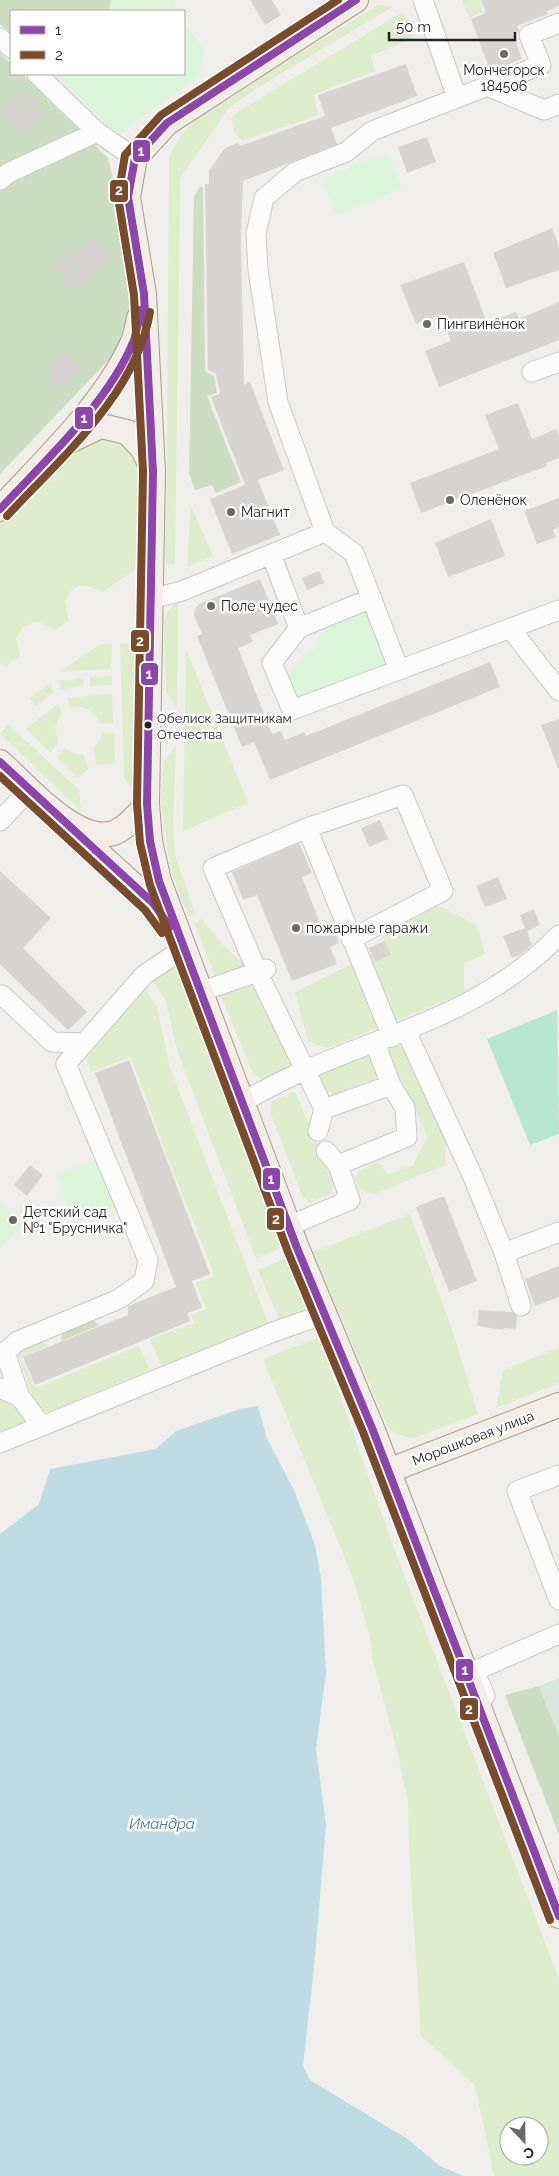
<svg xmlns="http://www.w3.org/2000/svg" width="559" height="2176" font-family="Raleway,sans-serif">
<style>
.grass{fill:#ddeccb;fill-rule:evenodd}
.forest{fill:#cbdec1}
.wetland{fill:#d9e6de}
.park{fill:#daf5da}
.pitch{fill:#b7e6d2}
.water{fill:#bfdbe3}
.building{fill:#d7d4d2}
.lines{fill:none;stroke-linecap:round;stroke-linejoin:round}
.minor-casing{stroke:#c9c8c7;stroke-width:21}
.major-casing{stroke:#a79c86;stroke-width:26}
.minor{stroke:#fdfcfc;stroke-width:19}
.major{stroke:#f3ede7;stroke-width:24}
.bus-1-casing{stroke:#fff;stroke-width:11}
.bus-2-casing{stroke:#fff;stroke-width:11}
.bus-1{stroke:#8e44ad;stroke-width:8}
.bus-2{stroke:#7a4b2a;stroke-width:8}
.poi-dot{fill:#6a6968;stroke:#fff;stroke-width:2}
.bus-dot{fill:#222;stroke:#fff;stroke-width:2}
.labels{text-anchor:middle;stroke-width:5;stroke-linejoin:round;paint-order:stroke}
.bus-label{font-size:13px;fill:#222;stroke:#fff;text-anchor:start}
.poi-label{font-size:14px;fill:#222;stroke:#fff;text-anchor:start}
.street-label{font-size:14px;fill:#222;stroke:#fff}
.water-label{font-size:15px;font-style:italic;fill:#4a7aab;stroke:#fff}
.line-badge{stroke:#fff;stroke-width:2}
.badge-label{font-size:14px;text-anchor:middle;font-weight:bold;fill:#fff}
</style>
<rect width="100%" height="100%" fill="#f0eeeb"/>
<!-- grass -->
<path class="grass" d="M462,0H479L483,12L469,18Z
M378,5L392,7L257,88L229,108L180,178L175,564H166L169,157L180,136L200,115Z
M403,12L413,38L371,56L375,71L313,95L319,115L243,141L233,132L232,118L236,113Z
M103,434L119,439L135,452L139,483L135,569L103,592C84,584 76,580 65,601L69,620L56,630L36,621L23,627L16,638L20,656L6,666L0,663V522L62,456Z
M191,506L213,556L187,567Z
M178,601L177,707L166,692L164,623L168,610Z
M120,643L134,645V790L124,778Z
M100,644H112L111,669L60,672Z
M186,649L248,803L183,831Z
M112,676V685L90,686V677Z
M83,679V686L62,689L58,681Z
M50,683L54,692L36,706L30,698Z
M112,694L113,723L101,724C95,712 84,704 71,708L67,698Z
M58,704L62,712L55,727L58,743L50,753L26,729Z
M8,724L79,790L81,811L0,734Z
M102,732L114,733L115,763L97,765L93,749L100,739Z
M176,746L173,828L176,858L195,913L189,917L178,891L169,861L161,801L164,761Z
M65,748L74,754H83L89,768L78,778L57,758Z
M437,905L477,925L485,954L464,963V993L328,1048L308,1042L295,992L372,954L375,962L391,955L380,928Z
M202,919L223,945L246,966L216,978L194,923Z
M179,959L285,1246L256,1258L178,1053L165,999L151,978Z
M258,981L298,1066L263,1080L253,1074L221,996L236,984Z
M142,984L157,1007L169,1065L270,1328L162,1369L150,1339L194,1323L191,1315L206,1309L196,1283L215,1276L169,1161L131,1057L91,1072L83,1051Z
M396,1043L410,1055L446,1140L445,1165L374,1194L361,1190L354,1179L358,1171L378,1162L388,1174L413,1165L427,1136L402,1080L393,1074L388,1055L389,1046Z
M366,1051L374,1054L380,1069L376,1078L334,1094L325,1091L320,1077L322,1069Z
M295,1091L334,1186L331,1194L309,1203L302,1195L271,1115L272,1101Z
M410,1214L452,1329L478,1414L411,1439L389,1430L313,1252Z
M291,1256L313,1312L281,1324L258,1270Z
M319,1337L393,1546L559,1979V2176H494L475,2085L421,2036L409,1850L408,1801L396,1746L373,1662L370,1638L353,1578L263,1359ZM509,2126H539V2156H509Z
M40,1340L49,1346L21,1357L35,1388L139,1346L150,1370L48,1412L41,1411L36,1406L17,1351Z
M559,1348V1383L496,1408L503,1370Z
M0,1398L13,1403L26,1422L0,1435Z"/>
<!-- forest -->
<path class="forest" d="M0,0H111L109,11H11V34L0,24Z
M0,53L11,64V74H22L108,158L120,206L136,320L121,347L0,474Z
M200,186L203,188L205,371L214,376L217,393L207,396L241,482L216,493L212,485L195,490L189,474L194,197Z
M91,1320L100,1325L61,1341L62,1332Z
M539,1686L559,1736V1835L505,1695Z"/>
<!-- wetland -->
<path class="wetland" d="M559,1678V1736L539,1686Z"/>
<!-- park -->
<path class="park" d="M111,0H175V11H109Z
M184,22L205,50L198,76L118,135L54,74H184Z
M388,153L402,189L336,215L322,178Z
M368,610L390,664L295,701L286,677L314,649L324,627Z
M97,1159L116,1208L74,1223L56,1175Z
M0,1203L23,1226L0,1249Z"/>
<!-- pitch -->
<path class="pitch" d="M557,1010L559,1134L530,1145L487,1039Z"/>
<!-- water -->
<path class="water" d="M258,1406L267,1439L294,1490L315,1545L321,1578L326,1673L316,1749L326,1825L314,1968L303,2066L310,2080L409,2140L440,2166L463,2176H0V1534L39,1504L50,1469L156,1449L176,1431L240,1409Z"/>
<!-- building -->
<path class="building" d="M250,0H272L281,15L265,25Z
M481,0H559V6L547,11L548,14L517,26L519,31L513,34L522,59L490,71L471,19L486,13Z
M406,64L417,96L331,128L337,144L243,181L241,236L244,385L250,382L284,470L258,480L280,535L232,554L210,499L245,485L211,397L220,394L216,374L208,370L205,184H209V171L225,148L238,143L240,146L325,116L318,95Z
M26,91L46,113L20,135L1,112Z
M427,137L436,162L407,173L398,147Z
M552,228L559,247V270L506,288L493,253Z
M94,236L113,260L73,291L54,267Z
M464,262L487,323L516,312L519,319L559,302V340L439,387L425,351L451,341L440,315L416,324L400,285Z
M65,352L81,368L62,388L45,373Z
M518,403L532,439L556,429L559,437V458L546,463L547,466L421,513L410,483L499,449L485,415Z
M559,498V527L553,530L556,537L537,544L524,511Z
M491,519L505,556L448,577L435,543Z
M319,571L324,583L307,590L302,578Z
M260,579L278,624L250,635L253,642L238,648L272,734L281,731L285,740L304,732L306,736L490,662L500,687L270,780L254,742L242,747L197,636L202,634L194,615L195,609L199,604Z
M559,719V768H558L541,725Z
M380,820L388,839L369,847L361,828Z
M299,843L312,873L302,877L324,933L334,929L339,943L330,947L337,964L292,981L257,895L243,900L232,872Z
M0,871L51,918L23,948L87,1012L68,1030L0,964Z
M498,877L507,899L485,907L476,886Z
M534,909L540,925L527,931L532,945L520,955L512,958L503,936L525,928L520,915Z
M385,941L391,955L375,962L369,948Z
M129,1060L210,1274L192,1281L202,1308L187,1313L190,1321L35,1385L23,1357L128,1315V1306L176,1287L95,1073Z
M30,1165L43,1175L27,1196L14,1185Z
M444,1196L477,1281L449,1292L416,1207Z
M559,1266V1297L535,1306L525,1279Z
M479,1310L512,1312L517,1316L516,1329L504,1328L503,1330L477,1326Z"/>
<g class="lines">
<!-- minor casing -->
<g class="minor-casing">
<path id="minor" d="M0,38L11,48
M37,74L97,132L135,158
M487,86L544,110L559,104
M457,98L541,65L529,35L559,23
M0,180L8,173L97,132
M532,372L559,362
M271,554L299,628
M372,598L299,628L272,663L292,710L559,610
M150,599L182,591L325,532
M510,628L559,691
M399,670L354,553L325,532L278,402L258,270L256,234L264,198L295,172L346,152L372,131L457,98L423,0
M0,821L30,789
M307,828L213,868L258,973L324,1109L318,1131
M351,939L443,891L403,795L307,828L392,1037
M200,992L266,969
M2,995L52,1042L84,1043
M406,1031L473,1177L504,1253
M375,1043L391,1085
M242,1102C263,1091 284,1079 306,1070C399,1029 486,1011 559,935
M324,1109L391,1085L405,1108L407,1137L338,1165
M289,1226L350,1200L338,1165L326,1151
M521,1306L504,1253L559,1232
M0,1388L20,1397
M41,1425L20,1397L5,1352L18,1341L119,1299L144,1281L148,1260L66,1064L144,975L184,948
M0,1443L276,1331L325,1314
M559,1475L517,1491L559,1600
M485,1696L477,1677L479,1669L559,1634"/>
</g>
<!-- major casing -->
<g class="major-casing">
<path id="major" d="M356,0L167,123L135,158L128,197L144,294L153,472L147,804L150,841L159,881L297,1248L372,1428L559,1916
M63,444L101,426L127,432L143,449L152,469
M0,509C45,460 104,405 132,344C136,336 137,326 139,318
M0,762C25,784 79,848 116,832C129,826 138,814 147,804
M56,815L153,903L168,923
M388,1471L559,1405"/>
</g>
<!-- minor -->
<use href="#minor" class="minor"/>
<!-- major -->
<use href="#major" class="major"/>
<!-- bus-1 casing -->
<g class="bus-1-casing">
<path id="bus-1" d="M356,0L167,123L135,158L128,197L144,294L153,472L147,804L150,841L159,881L297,1248L372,1428L559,1916
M0,509C44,462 110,401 134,340C137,331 138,320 140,310
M0,762L153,903L170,927"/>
</g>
<!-- bus-2 casing -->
<g class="bus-2-casing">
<path id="bus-2" d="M338,0L161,115L125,155L118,197L134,295L143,472L137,804L140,843L150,885L288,1252L363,1432L550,1920
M7,516C62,457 136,394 150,312
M0,776L145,910L162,933"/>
</g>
<!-- bus-1 -->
<use href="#bus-1" class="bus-1"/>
<!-- bus-2 -->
<use href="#bus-2" class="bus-2"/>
</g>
<!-- markers -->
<g class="poi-dot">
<circle cx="504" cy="54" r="5"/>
<circle cx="427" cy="324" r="5"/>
<circle cx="450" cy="500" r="5"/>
<circle cx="231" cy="512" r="5"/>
<circle cx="211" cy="606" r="5"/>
<circle cx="296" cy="928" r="5"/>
<circle cx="13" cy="1220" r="5"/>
</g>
<circle class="bus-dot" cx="148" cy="725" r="4.5"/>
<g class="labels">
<!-- bus labels -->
<g class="bus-label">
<text x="157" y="723">Обелиск Защитникам<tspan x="157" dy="16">Отечества</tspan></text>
</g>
<!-- poi labels -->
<g class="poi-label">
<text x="504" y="75" text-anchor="middle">Мончегорск<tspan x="504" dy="16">184506</tspan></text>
<text x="437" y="329">Пингвинёнок</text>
<text x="460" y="505">Оленёнок</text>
<text x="241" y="517">Магнит</text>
<text x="221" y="611">Поле чудес</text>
<text x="306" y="933">пожарные гаражи</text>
<text x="23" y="1217">Детский сад<tspan x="23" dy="16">№1 "Брусничка"</tspan></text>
</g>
<!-- street labels -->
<g class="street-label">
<text transform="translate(473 1438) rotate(-21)" y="5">Морошковая улица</text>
</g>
<!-- water labels -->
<g class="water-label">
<text x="162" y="1829">Имандра</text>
</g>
</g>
<g class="line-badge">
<rect x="132" y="139" width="19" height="24" rx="5" fill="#8e44ad"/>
<rect x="109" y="179" width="20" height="24" rx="5" fill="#7a4b2a"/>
<rect x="74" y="406" width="20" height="24" rx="5" fill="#8e44ad"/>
<rect x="130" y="629" width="20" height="24" rx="5" fill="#7a4b2a"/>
<rect x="140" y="662" width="19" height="24" rx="5" fill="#8e44ad"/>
<rect x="262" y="1167" width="19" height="24" rx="5" fill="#8e44ad"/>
<rect x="266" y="1207" width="19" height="24" rx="5" fill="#7a4b2a"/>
<rect x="455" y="1658" width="19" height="24" rx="5" fill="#8e44ad"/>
<rect x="459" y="1697" width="20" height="24" rx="5" fill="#7a4b2a"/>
</g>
<g class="badge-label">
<text x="141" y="156">1</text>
<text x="119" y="195">2</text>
<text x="84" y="423">1</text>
<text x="140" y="646">2</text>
<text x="149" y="679">1</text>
<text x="271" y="1184">1</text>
<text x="276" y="1224">2</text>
<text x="465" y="1675">1</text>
<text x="469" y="1714">2</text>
</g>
<!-- legend -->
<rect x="10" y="10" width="175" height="65" fill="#ffffff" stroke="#a7a7a7"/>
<rect x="20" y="26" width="25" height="8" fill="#8e44ad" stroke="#a7a7a7"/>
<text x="55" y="35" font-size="15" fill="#222222">1</text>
<rect x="20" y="51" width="25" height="8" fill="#7a4b2a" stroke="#a7a7a7"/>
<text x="55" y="60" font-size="15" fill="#222222">2</text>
<!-- north arrow -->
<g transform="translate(524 2141) rotate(158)"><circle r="24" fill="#ffffff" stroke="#a7a7a7"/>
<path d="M0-4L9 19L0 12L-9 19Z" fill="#6a6968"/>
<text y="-8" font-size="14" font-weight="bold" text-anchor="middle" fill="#222222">С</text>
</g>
<!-- scale -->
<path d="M389 32v8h126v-8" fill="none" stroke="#222222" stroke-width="2.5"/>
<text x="396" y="32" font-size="15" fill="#222222" stroke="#ffffff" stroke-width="4" paint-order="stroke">50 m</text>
</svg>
